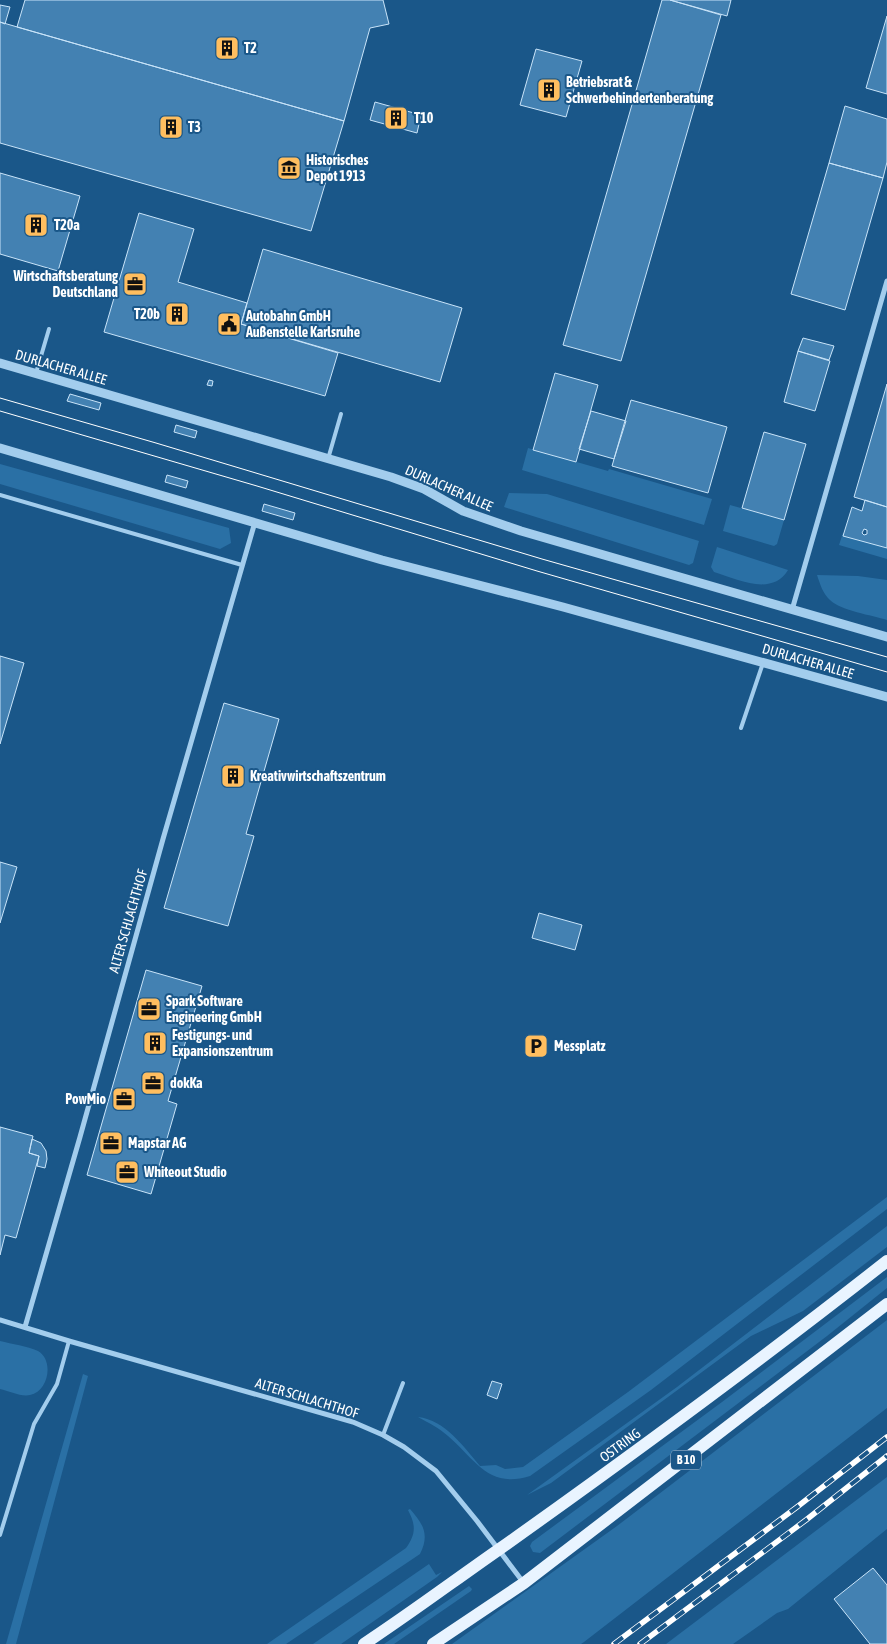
<svg xmlns="http://www.w3.org/2000/svg" width="887" height="1644" font-family="'Asap Condensed',sans-serif">
<style>
.green{fill:#2a70a5}
.building{fill:#4381b2;stroke:#c9e4f9;fill-rule:evenodd}
.lines{fill:none;stroke-linecap:round;stroke-linejoin:round}
.service{stroke:#a3cded;stroke-width:4}
.minor{stroke:#a3cded;stroke-width:5}
.tertiary{stroke:#a3cded;stroke-width:9}
.primary{stroke:#e9f4ff;stroke-width:12}
.tram{stroke:#fff;stroke-width:1}
.rail-casing{stroke:#fff;stroke-width:5.5}
.rail{stroke:#1a5789;stroke-width:4;stroke-dasharray:11;stroke-linecap:butt}
.labels{text-anchor:middle;stroke-width:4;stroke-linejoin:round;paint-order:stroke}
.shield{fill:#1a5789;stroke:#bacddc;stroke-width:1}
.shield-label{font-size:12px;font-weight:bold;fill:#fff}
.poi-label{font-size:14px;font-weight:bold;fill:#fff;stroke:#1a5789;text-anchor:start}
.street-label{font-size:14px;fill:#fff;stroke:#1a5789}
</style>
<rect width="100%" height="100%" fill="#1a5789"/>
<!-- green -->
<path class="green" d="M528,448L608,471L609,469L712,499L704,525L522,470Z
M0,464L229,528L231,543L220,549L0,484Z
M509,493L547,494L699,541L693,563L689,565L504,507Z
M730,505L784,520L777,544L774,546L723,531Z
M843,533L887,545V559L839,545Z
M717,547L788,570C772,597 737,579 714,572L711,567Z
M817,575L858,576L887,580V620C872,615 841,611 830,600C823,594 820,584 817,575Z
M887,1197V1209L651,1390L530,1476C488,1489 476,1460 448,1436C439,1428 429,1423 418,1417C445,1420 464,1447 480,1466L496,1465L505,1469L523,1467L628,1392Z
M887,1226V1247L803,1311L751,1336L551,1483L527,1495L677,1387Z
M887,1277V1288L827,1336L540,1553L533,1552L530,1546L532,1542L722,1402Z
M887,1320V1408L584,1642L581,1644H452L617,1526Z
M0,1341C12,1344 27,1346 38,1351C54,1360 49,1391 30,1395C21,1397 9,1391 0,1389Z
M83,1374L88,1376L16,1644H6Z
M887,1477V1529L788,1609L777,1613L733,1644H666Z
M410,1509C423,1524 430,1534 420,1554L286,1644H267L406,1548C416,1534 416,1525 408,1510Z
M429,1564L436,1575L442,1572L437,1577L341,1644H313Z
M469,1586L472,1589L471,1591L394,1644H384Z"/>
<!-- building -->
<path class="building" d="M25,0H383L389,24L370,28L344,121L17,27Z
M662,0H670L721,15L621,361L563,345Z
M670,0H731L727,16Z
M0,5L10,7L5,24L0,22Z
M887,16V94L866,88Z
M0,22L344,121L311,231L0,143Z
M536,49L582,61L566,117L520,105Z
M375,102L421,115L417,133L370,120Z
M845,106L887,119V162L883,178L829,163Z
M829,163L883,178L845,310L791,294Z
M0,173L80,196L58,271L0,254Z
M139,213L194,229L178,282L247,303L241,324L338,353L325,396L104,332Z
M263,249L462,308L440,382L241,324Z
M803,338L834,346L829,360L798,351Z
M798,351L830,361L815,411L784,402Z
M555,373L598,385L576,462L533,450Z
M209,380L213,381L212,386L207,385Z
M887,384V507L854,497Z
M70,394L101,403L99,410L67,401Z
M631,400L727,427L708,493L612,466Z
M591,411L626,421L614,459L579,449Z
M176,425L197,431L195,438L174,432Z
M764,432L806,444L784,520L742,508Z
M167,475L188,481L186,488L165,482Z
M865,500L887,507V548L843,536L852,507L862,511ZM864,529L867,530V534L864,535L862,533Z
M264,504L295,513L293,520L262,511Z
M0,656L24,663L0,744Z
M224,703L279,719L246,834L254,836L228,926L164,908Z
M0,862L17,867L0,923Z
M539,913L582,925L575,950L532,938Z
M146,970L202,986L168,1101L177,1104L151,1194L87,1175Z
M0,1127L33,1136L29,1153L39,1156L16,1238L5,1235L0,1255Z
M32,1139L41,1143L46,1151L47,1159L45,1168L37,1166L39,1156L29,1153Z
M492,1381L502,1384L497,1399L487,1395Z
M873,1568L887,1585V1644H870L834,1599Z"/>
<g class="lines">
<!-- service -->
<path class="service" d="M36,373L49,329
M328,459L341,414
M0,495L242,565
M741,728L763,663
M383,1435L403,1383
M0,1535L34,1424L57,1384L69,1341"/>
<!-- minor -->
<path class="minor" d="M792,610L887,281
M0,1320L69,1341L353,1422L383,1435L404,1447L436,1471L477,1521L523,1582
M25,1327L80,1137L163,839L255,522"/>
<!-- tertiary -->
<path class="tertiary" d="M0,363L391,477L424,489L463,511L521,531L887,637
M0,448L382,560L563,607L887,697"/>
<!-- primary -->
<path class="primary" d="M364,1644C411,1613 455,1580 501,1548C632,1455 761,1360 887,1261
M433,1644L524,1583L887,1304"/>
<!-- tram -->
<path class="tram" d="M0,398L156,443L542,559L887,657
M0,411L257,486L537,571L887,672"/>
<!-- rail casing -->
<g class="rail-casing">
<path id="rail" d="M614,1644L797,1507L887,1437
M640,1644L806,1520L887,1456"/>
</g>
<!-- rail -->
<use href="#rail" class="rail"/>
</g>
<!-- icons -->
<defs>
<g id="building-square" transform="scale(1.25)"><rect x="-9" y="-9" width="18" height="18" rx="4" fill="#ffbe5f" stroke="#1a5789"/><path d="M-4-6H4V6H1V3H-1V6H-4ZM-2.5-4.3h1.7v1.8h-1.7ZM.8-4.3h1.7v1.8H.8ZM-2.5-1h1.7V.8h-1.7ZM.8-1h1.7V.8H.8Z" fill="#111"/></g>
<g id="museum-square" transform="scale(1.25)"><rect x="-9" y="-9" width="18" height="18" rx="4" fill="#ffbe5f" stroke="#1a5789"/><path d="M0-6L6-3V-2H-6V-3ZM-5-1h2V3h-2ZM-1-1h2V3h-2ZM3-1h2V3H3ZM-6 4H6V6H-6Z" fill="#111"/></g>
<g id="office-square" transform="scale(1.25)"><rect x="-9" y="-9" width="18" height="18" rx="4" fill="#ffbe5f" stroke="#1a5789"/><path d="M-6-3h4V-5.5h4V-3h4V5H-6ZM-1-4.5V-3h2v-1.5ZM-6 0V1H6V0Z" fill="#111"/></g>
<g id="civic-square" transform="scale(1.25)"><rect x="-9" y="-9" width="18" height="18" rx="4" fill="#ffbe5f" stroke="#1a5789"/><path d="M-.6-6.5H3V-4.5H.6V-3L4-1V1h2V6H-6V1h2V-1L-.6-3ZM-1.2 2.5V6h2.4V2.5Z" fill="#111"/></g>
<g id="parking-square" transform="scale(1.25)"><rect x="-9" y="-9" width="18" height="18" rx="4" fill="#ffbe5f" stroke="#1a5789"/><path d="M-3.5-5.5H1a3.5 3.5 0 0 1 0 7H-1V5.5H-3.5ZM-1-3.4V-.6H.8a1.4 1.4 0 0 0 0-2.8Z" fill="#111"/></g>
</defs>
<g fill-rule="evenodd">
<use href="#building-square" x="227" y="48"/>
<use href="#building-square" x="549" y="90"/>
<use href="#building-square" x="396" y="118"/>
<use href="#building-square" x="171" y="127"/>
<use href="#museum-square" x="289" y="168"/>
<use href="#building-square" x="36" y="225"/>
<use href="#office-square" x="135" y="284"/>
<use href="#building-square" x="177" y="314"/>
<use href="#civic-square" x="229" y="324"/>
<use href="#building-square" x="233" y="776"/>
<use href="#office-square" x="149" y="1009"/>
<use href="#building-square" x="155" y="1043"/>
<use href="#parking-square" x="536" y="1046"/>
<use href="#office-square" x="153" y="1083"/>
<use href="#office-square" x="124" y="1099"/>
<use href="#office-square" x="111" y="1143"/>
<use href="#office-square" x="127" y="1172"/>
</g>
<g class="labels">
<!-- shield labels -->
<rect class="shield" x="671" y="1450.5" width="30" height="19" rx="4"/>
<g class="shield-label">
<text x="686" y="1464">B 10</text>
</g>
<!-- poi labels -->
<g class="poi-label">
<text x="244" y="53">T2</text>
<text x="566" y="87">Betriebsrat &amp;<tspan x="566" dy="16">Schwerbehindertenberatung</tspan></text>
<text x="414" y="123">T10</text>
<text x="188" y="132">T3</text>
<text x="306" y="165">Historisches<tspan x="306" dy="16">Depot 1913</tspan></text>
<text x="54" y="230">T20a</text>
<text x="118" y="281" text-anchor="end">Wirtschaftsberatung<tspan x="118" dy="16">Deutschland</tspan></text>
<text x="160" y="319" text-anchor="end">T20b</text>
<text x="246" y="321">Autobahn GmbH<tspan x="246" dy="16">Außenstelle Karlsruhe</tspan></text>
<text x="250" y="781">Kreativwirtschaftszentrum</text>
<text x="166" y="1006">Spark Software<tspan x="166" dy="16">Engineering GmbH</tspan></text>
<text x="172" y="1040">Festigungs- und<tspan x="172" dy="16">Expansionszentrum</tspan></text>
<text x="554" y="1051">Messplatz</text>
<text x="170" y="1088">dokKa</text>
<text x="106" y="1104" text-anchor="end">PowMio</text>
<text x="128" y="1148">Mapstar AG</text>
<text x="144" y="1177">Whiteout Studio</text>
</g>
<!-- street labels -->
<g class="street-label">
<text transform="translate(61 367) rotate(16)" y="5">DURLACHER ALLEE</text>
<text transform="translate(449 488) rotate(24)" y="5">DURLACHER ALLEE</text>
<text transform="translate(808 661) rotate(16)" y="5">DURLACHER ALLEE</text>
<text transform="translate(128 921) rotate(-74)" y="5">ALTER SCHLACHTHOF</text>
<text transform="translate(307 1398) rotate(17)" y="5">ALTER SCHLACHTHOF</text>
<text transform="translate(620 1445) rotate(-36)" y="5">OSTRING</text>
</g>
</g>
</svg>
